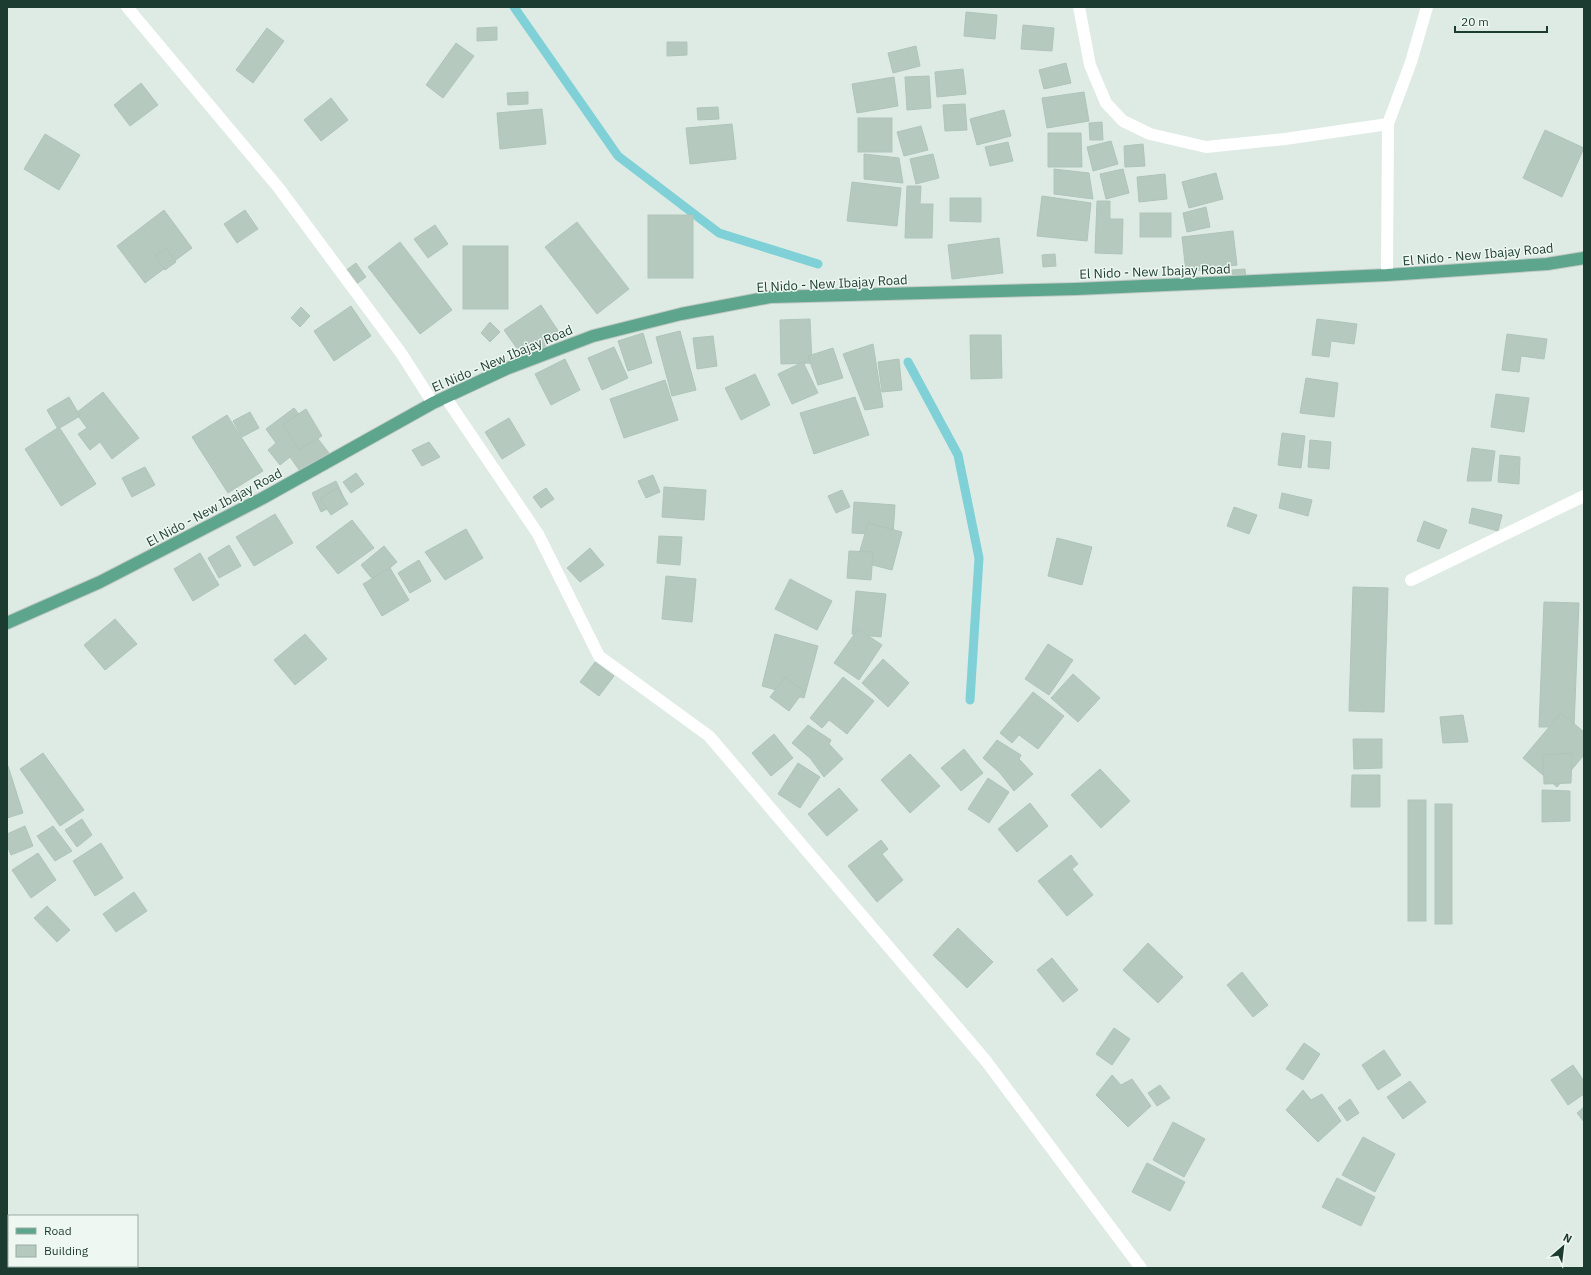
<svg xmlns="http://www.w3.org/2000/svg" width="1591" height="1275" font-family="'IBM Plex Sans',sans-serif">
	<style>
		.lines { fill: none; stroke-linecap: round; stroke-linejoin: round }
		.stream { stroke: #7fd1d7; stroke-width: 9 }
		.building { fill: #b6c9bf; stroke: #afc5ba }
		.major-casing { stroke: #c0c8c5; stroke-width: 14 }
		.minor { stroke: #fff; stroke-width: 12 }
		.major { stroke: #5da58c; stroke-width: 12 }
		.labels { text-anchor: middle; stroke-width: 3; stroke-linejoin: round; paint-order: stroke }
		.street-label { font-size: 13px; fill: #1d3c31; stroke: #eef7f2 }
	</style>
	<rect width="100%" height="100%" fill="#ddebe4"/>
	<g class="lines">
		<g class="stream">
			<polyline points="514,7 618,156 719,233 818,264"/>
			<polyline points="908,362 958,455 979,558 970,700"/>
		</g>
	</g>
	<g class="building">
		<polygon points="966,12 997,15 995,39 964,36"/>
		<polygon points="1023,25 1054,28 1052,51 1021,49"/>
		<polygon points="497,27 497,40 477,41 477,28"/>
		<polygon points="267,28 284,41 253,83 236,70"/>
		<polygon points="667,42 687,42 687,55 667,56"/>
		<polygon points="456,43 474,56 443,98 426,85"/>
		<polygon points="916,46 920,66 893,73 888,53"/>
		<polygon points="1066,63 1071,83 1044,89 1039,70"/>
		<polygon points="963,69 966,94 937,97 935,72"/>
		<polygon points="929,76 931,108 907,110 905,77"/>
		<polygon points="894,77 898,106 857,113 852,84"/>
		<polygon points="141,83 158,105 130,126 114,105"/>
		<polygon points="528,92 528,104 508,105 507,93"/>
		<polygon points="1084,92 1089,121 1047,128 1042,98"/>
		<polygon points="331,98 348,120 321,141 304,120"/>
		<polygon points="965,104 967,130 945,131 943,105"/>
		<polygon points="718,107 719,119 698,120 697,108"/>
		<polygon points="542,109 546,144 500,149 497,113"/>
		<polygon points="1004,110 1011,136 977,145 970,119"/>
		<rect x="858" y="118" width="34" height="34"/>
		<polygon points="1102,122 1103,140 1090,140 1089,123"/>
		<polygon points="732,124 736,159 690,164 686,128"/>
		<polygon points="921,126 928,150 904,156 897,132"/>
		<polygon points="1545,130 1584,148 1562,197 1523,178"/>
		<polygon points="1048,133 1081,133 1082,167 1048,167"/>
		<polygon points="45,134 80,155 59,190 24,169"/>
		<polygon points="1111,141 1118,164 1093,171 1087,147"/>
		<polygon points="1008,142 1013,161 990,166 985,147"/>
		<polygon points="1143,144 1145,166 1125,167 1124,146"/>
		<polygon points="864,154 899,158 903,183 864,179"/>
		<polygon points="933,154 939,178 916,184 910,159"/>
		<polygon points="1054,169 1089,173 1093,199 1054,194"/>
		<polygon points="1123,169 1129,193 1106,199 1100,174"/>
		<polygon points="1216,173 1223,199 1189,208 1182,182"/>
		<polygon points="1165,174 1167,199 1139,202 1137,177"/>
		<polygon points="852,182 901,188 897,226 847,221"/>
		<polygon points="907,186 921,186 920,204 933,204 932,238 905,238"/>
		<polygon points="1042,196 1091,203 1087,241 1037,236"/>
		<polygon points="950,198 981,198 981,222 950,221"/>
		<polygon points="1097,201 1110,201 1110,219 1123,219 1122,254 1095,253"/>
		<polygon points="1206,207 1210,227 1187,232 1183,213"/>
		<polygon points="164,210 192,248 145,283 117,246"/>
		<polygon points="245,210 258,229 237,243 224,224"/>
		<rect x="1140" y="213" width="31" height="24"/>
		<rect x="648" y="215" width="45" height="63"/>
		<polygon points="577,222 629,289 597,314 545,247"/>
		<polygon points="435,225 448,244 428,258 414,239"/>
		<polygon points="1233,231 1237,265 1186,272 1182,237"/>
		<polygon points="999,238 1003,273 952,279 948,245"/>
		<polygon points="400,242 452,310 420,334 368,267"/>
		<rect x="463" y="246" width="45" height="63"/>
		<polygon points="166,248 176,262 165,270 155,256"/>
		<polygon points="1055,254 1056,266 1043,267 1042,255"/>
		<polygon points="356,263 366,277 355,285 345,271"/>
		<polygon points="1245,269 1246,281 1233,282 1232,270"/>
		<polygon points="541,305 561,335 525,360 504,330"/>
		<polygon points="351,306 371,336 334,361 314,331"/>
		<polygon points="301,307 310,316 300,327 291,318"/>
		<polygon points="810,319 812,363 781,364 780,320"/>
		<polygon points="1317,319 1357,324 1354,344 1331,341 1329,357 1312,355"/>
		<polygon points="490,322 500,332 490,342 481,333"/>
		<polygon points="680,331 696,390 672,396 656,337"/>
		<polygon points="643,333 652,363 628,371 618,341"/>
		<polygon points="1507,334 1547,339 1544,359 1521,356 1519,372 1502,370"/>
		<polygon points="970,335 1001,335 1002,378 971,379"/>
		<polygon points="713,336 717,366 697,369 693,338"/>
		<polygon points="873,344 883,407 865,410 843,354"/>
		<polygon points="614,347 628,378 602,390 588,358"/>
		<polygon points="833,348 843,378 818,385 808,356"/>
		<polygon points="565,359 580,390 551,405 535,374"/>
		<polygon points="899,359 902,390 882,392 878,362"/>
		<polygon points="803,362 818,393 792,404 778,374"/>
		<polygon points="755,374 770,405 741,420 725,388"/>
		<polygon points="1306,378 1338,383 1334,417 1300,413"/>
		<polygon points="665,380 678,420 624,438 610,399"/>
		<polygon points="103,392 139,438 112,459 100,442 90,450 78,434 87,428 76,413"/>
		<polygon points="1496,394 1529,398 1524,432 1491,427"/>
		<polygon points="69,397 80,416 58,429 47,410"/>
		<polygon points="855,397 869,435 814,454 800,413"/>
		<polygon points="294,408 329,453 302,474 290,457 280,465 268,450 276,443 266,429"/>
		<polygon points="306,409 322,436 299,450 283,424"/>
		<polygon points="250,412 259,428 242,437 233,421"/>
		<polygon points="227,415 263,471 228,493 192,437"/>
		<polygon points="509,418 525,445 502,459 485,432"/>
		<polygon points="59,427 96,484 61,506 25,449"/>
		<polygon points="1282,433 1305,436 1301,468 1278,465"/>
		<polygon points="1310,440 1331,442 1329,469 1308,467"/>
		<polygon points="429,442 440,457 422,466 412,450"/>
		<polygon points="1472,448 1495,451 1491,481 1467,481"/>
		<polygon points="1500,455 1520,457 1519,484 1498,482"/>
		<polygon points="145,467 155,485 132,497 122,478"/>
		<polygon points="356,473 364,484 351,493 343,482"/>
		<polygon points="653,475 660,492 646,498 638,481"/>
		<polygon points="336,481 345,500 321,512 312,493"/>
		<polygon points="664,487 706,490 704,520 662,517"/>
		<polygon points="337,488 348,504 331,515 320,499"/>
		<polygon points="546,488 554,499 541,508 533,497"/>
		<polygon points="842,490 850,507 836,513 828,496"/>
		<polygon points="1282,493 1312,500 1308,516 1279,508"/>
		<polygon points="854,502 895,505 893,535 852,533"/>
		<polygon points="1234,507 1257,515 1249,534 1227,526"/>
		<polygon points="1472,508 1502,515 1498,531 1469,523"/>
		<polygon points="275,514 293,543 254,566 236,537"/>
		<polygon points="352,520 374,548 338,574 316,547"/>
		<polygon points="1424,521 1447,530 1439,549 1417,541"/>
		<polygon points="868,523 902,532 892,570 857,561"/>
		<polygon points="466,529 483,558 445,580 425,552"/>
		<polygon points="659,536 682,537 680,565 657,563"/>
		<polygon points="1057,538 1092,547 1082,585 1048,576"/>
		<polygon points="229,545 241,566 219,578 208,558"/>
		<polygon points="384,546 397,562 374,581 361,565"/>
		<polygon points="590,548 604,565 580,582 567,568"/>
		<polygon points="849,551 873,552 871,580 847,578"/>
		<polygon points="200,553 219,585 193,601 174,569"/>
		<polygon points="419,560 431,581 410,593 398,573"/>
		<polygon points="390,568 409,600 382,616 363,584"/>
		<polygon points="666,576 696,579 692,622 662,619"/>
		<polygon points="790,579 832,601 817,630 775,609"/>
		<polygon points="1353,587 1388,588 1384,712 1349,711"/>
		<polygon points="856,591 886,594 881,637 852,634"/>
		<polygon points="1544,602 1579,603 1574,727 1539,727"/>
		<polygon points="115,619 137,644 105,670 84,645"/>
		<polygon points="858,629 882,645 859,680 834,663"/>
		<polygon points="305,634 327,659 295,685 274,660"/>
		<polygon points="775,634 818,646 804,698 762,686"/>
		<polygon points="1048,644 1073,660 1049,695 1025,679"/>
		<polygon points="883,659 909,683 888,707 862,683"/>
		<polygon points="595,662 614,676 599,696 580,682"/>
		<polygon points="1073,674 1100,698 1078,722 1051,698"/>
		<polygon points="785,677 804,691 789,711 770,697"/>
		<polygon points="843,677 874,701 847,734 829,720 822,728 810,718"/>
		<polygon points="1033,692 1064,716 1038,749 1019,735 1012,743 1000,733"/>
		<polygon points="1561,713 1584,732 1584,755 1557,787 1523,758"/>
		<polygon points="1463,715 1468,742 1443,743 1440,717"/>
		<polygon points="808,725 831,740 829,744 843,759 824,777 810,758 792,743"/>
		<polygon points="774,734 793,758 771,776 752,753"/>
		<polygon points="1353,739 1382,739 1382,768 1354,769"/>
		<polygon points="997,740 1021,755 1019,759 1033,774 1014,791 1000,773 983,758"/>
		<polygon points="964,749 983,773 961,791 941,768"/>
		<polygon points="43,753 84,810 60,826 20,769"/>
		<polygon points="1572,753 1571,783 1544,784 1543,755"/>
		<polygon points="910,754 940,786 910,813 881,780"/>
		<polygon points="798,763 820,777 800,808 778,794"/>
		<polygon points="7,766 8,766 23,813 7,818"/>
		<polygon points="1100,769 1130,801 1101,828 1071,795"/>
		<polygon points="1352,775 1380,775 1380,807 1351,807"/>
		<polygon points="988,778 1009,792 989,823 968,809"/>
		<polygon points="839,788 858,810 827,836 808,814"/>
		<polygon points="1542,790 1570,791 1570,821 1542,822"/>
		<rect x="1408" y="800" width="18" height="121"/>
		<polygon points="1030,803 1048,826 1017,852 998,829"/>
		<rect x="1435" y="804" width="17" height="120"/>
		<polygon points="82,819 92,835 77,847 65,830"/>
		<polygon points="25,826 33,846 11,855 7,845 7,834"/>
		<polygon points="53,826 72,851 55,861 37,836"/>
		<polygon points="881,840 888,849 882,854 903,880 877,902 848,866"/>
		<polygon points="101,843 123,878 95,896 73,861"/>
		<polygon points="38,853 56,880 31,898 12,870"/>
		<polygon points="1071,855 1078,864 1072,869 1093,895 1067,916 1038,881"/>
		<polygon points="134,892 147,911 116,932 103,914"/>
		<polygon points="47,906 70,930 57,942 34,918"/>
		<polygon points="958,928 993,962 967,988 933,955"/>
		<polygon points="1148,943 1183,977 1158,1003 1123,970"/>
		<polygon points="1052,958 1078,990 1063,1002 1037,970"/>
		<polygon points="1242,972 1268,1005 1253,1017 1227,985"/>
		<polygon points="1114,1028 1130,1039 1112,1065 1096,1054"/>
		<polygon points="1304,1043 1320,1054 1303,1080 1286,1069"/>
		<polygon points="1384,1050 1401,1075 1378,1090 1362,1065"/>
		<polygon points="1573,1065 1584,1081 1584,1094 1568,1105 1551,1080"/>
		<polygon points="1112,1075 1121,1085 1132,1079 1151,1106 1128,1127 1096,1095"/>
		<polygon points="1410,1081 1426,1102 1403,1119 1387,1097"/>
		<polygon points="1160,1085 1170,1098 1157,1106 1148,1093"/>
		<polygon points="1303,1090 1311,1100 1322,1094 1341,1121 1318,1142 1286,1110"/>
		<polygon points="1350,1099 1359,1113 1347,1121 1338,1108"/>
		<polygon points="1584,1107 1584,1122 1577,1113"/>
		<polygon points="1173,1122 1205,1139 1184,1177 1153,1160"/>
		<polygon points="1363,1137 1395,1154 1375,1192 1342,1175"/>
		<polygon points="1147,1163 1185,1182 1170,1211 1132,1192"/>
		<polygon points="1337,1178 1375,1197 1361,1226 1322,1207"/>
	</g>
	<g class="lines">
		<defs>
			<polyline id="major" points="7,623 100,582 263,498 433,403 506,369 593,336 681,314 770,297 1076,289 1387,275 1547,264 1584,258"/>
		</defs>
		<use href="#major" class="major-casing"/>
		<g class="minor">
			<polyline points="127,7 278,187 401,353 433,403"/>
			<polyline points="1079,7 1090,65 1106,103 1123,121 1150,134 1206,147 1285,139 1388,124 1387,275"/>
			<polyline points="1388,124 1411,62 1427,7"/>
			<polyline points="446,398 538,534 599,656 709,736 986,1061 1141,1268"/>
			<polyline points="1411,580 1584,496"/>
		</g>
		<use href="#major" class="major"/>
	</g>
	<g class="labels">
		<g class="street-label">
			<text transform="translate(1478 254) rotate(-5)" y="5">El Nido - New Ibajay Road</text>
			<text transform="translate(1155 271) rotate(-2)" y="5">El Nido - New Ibajay Road</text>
			<text transform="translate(832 283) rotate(-3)" y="5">El Nido - New Ibajay Road</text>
			<text transform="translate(502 358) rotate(-23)" y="5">El Nido - New Ibajay Road</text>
			<text transform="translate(214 507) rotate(-28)" y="5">El Nido - New Ibajay Road</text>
		</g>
	</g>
	<rect width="1591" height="1275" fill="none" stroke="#1d3c31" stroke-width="16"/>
	<rect x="8" y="1215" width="130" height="52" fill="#eef7f2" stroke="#9aaca5"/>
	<rect x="16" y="1228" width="20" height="6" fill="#5da58c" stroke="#9aaca5"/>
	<text x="44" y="1235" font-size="12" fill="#1d3c31">Road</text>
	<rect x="16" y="1245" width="20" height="12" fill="#b6c9bf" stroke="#9aaca5"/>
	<text x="44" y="1255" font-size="12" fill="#1d3c31">Building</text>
	<g transform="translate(1563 1247) rotate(28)" stroke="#eef7f2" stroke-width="3" paint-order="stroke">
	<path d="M0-3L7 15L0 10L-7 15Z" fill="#1d3c31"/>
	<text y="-6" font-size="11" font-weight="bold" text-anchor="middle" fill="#1d3c31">N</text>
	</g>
	<path d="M1455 26v6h92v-6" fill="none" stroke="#1d3c31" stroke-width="2"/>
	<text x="1461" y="26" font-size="12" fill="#1d3c31" stroke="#eef7f2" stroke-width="3" paint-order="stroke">20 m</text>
</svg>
